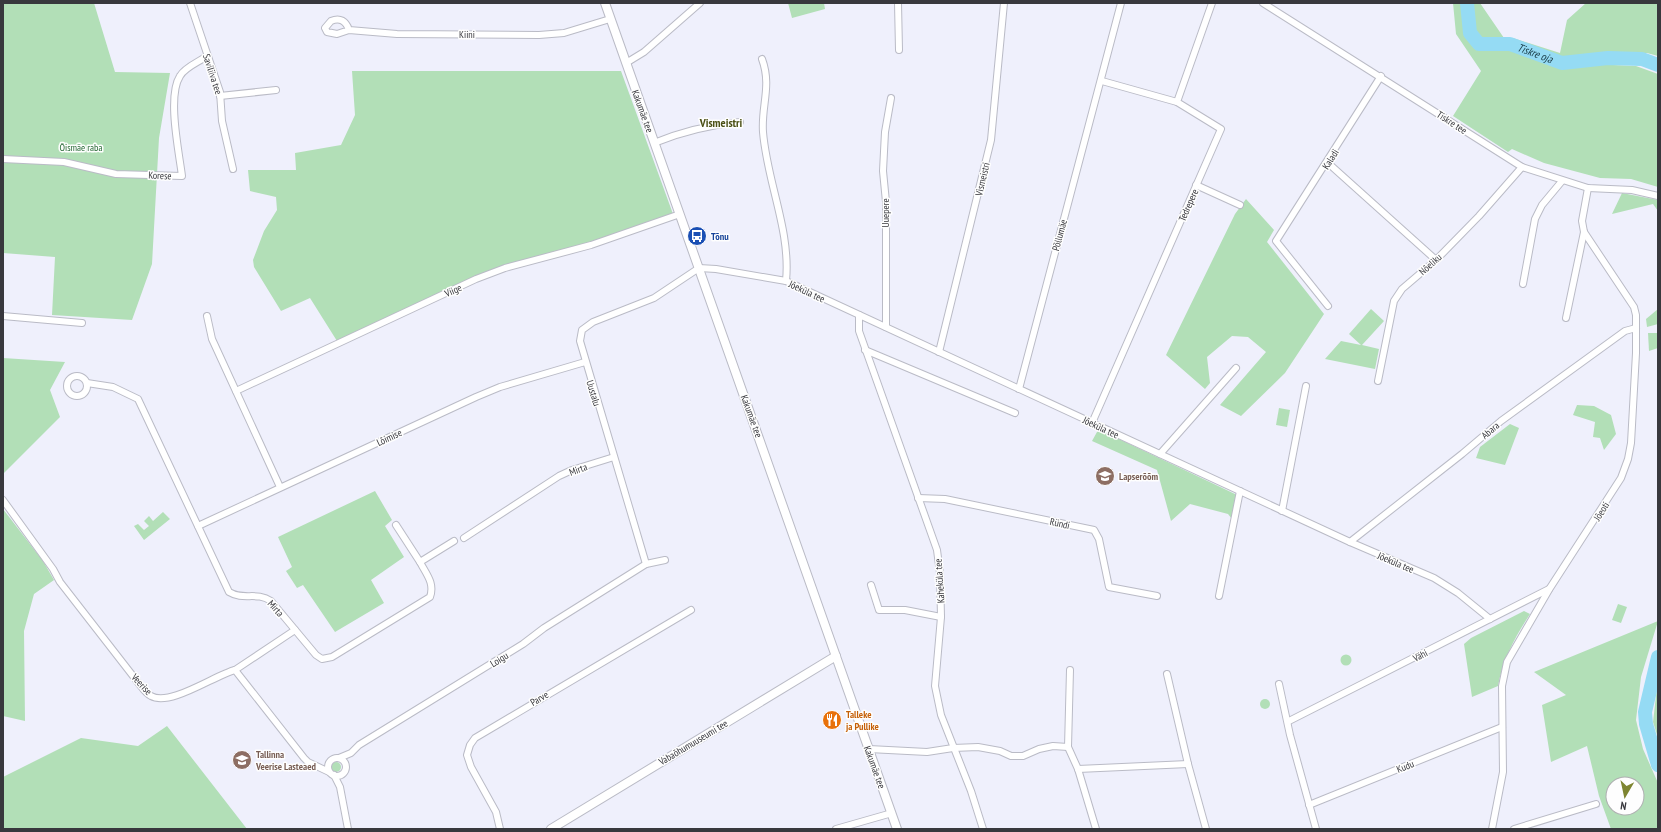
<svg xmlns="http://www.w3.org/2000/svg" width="1661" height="832" font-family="'PT Sans Narrow',sans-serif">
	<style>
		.green { fill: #b2dfb7; fill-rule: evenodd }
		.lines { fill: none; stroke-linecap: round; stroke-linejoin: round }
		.river { stroke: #95dbf4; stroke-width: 14 }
		.street-casing { stroke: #babbc6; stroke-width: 8 }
		.secondary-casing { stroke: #babbc6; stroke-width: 10 }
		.street { stroke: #fff; stroke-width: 6 }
		.secondary { stroke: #fff; stroke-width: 8 }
		.labels { text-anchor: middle; stroke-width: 3; stroke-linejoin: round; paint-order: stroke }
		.street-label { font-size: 10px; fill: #38383d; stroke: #fefefe }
		.park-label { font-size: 10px; fill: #246732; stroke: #fefefe }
		.transit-label { font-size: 10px; font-weight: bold; fill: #164399; stroke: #fefefe; text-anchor: start }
		.education-label { font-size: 10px; font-weight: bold; fill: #785e54; stroke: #fefefe; text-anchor: start }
		.food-label { font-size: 10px; font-weight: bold; fill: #c56008; stroke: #fefefe; text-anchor: start }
		.water-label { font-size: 11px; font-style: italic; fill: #173843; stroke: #fefefe }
		.quarter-label { font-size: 12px; font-weight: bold; fill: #4b5015; stroke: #fefefe }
	</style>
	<rect width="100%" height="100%" fill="#eff0fc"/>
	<g class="green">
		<polygon points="3,3 94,3 115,72 170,73 159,138 152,264 132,320 52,315 55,257 3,253"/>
		<polygon points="788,3 824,3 825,9 792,18"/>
		<polygon points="1453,3 1480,3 1504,38 1513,38 1560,53 1567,20 1586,3 1658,3 1658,56 1647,53 1623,54 1613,65 1636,66 1658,74 1658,187 1631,179 1600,178 1544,163 1512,149 1508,152 1453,116 1481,71 1456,34"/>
		<polygon points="352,71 621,71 673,214 603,239 502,266 337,341 310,298 281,311 254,267 253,260 264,231 277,210 276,197 250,191 248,170 296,170 295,153 341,145 355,115"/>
		<polygon points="1622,193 1658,200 1658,211 1653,204 1612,214"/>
		<polygon points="1246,199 1274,230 1267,242 1324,314 1285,373 1241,416 1220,405 1266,352 1248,337 1232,336 1207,357 1210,383 1205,389 1166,355 1235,214"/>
		<polygon points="1371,309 1384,321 1362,345 1379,349 1375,369 1325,359 1341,341 1361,345 1349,334"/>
		<polygon points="1658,309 1658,324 1647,327 1646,319"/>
		<polygon points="1648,333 1658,333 1658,348 1649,351"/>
		<polygon points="3,358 65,362 50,390 60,417 3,474"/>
		<polygon points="1577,405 1594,406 1611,415 1616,434 1604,450 1600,438 1593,437 1595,422 1573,415"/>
		<polygon points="1279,408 1290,410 1287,427 1276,425"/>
		<polygon points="1510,424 1519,428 1505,465 1476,458 1480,447"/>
		<polygon points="1100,430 1235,494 1237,495 1232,519 1228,514 1190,504 1171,521 1157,470 1092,441 1097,432"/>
		<polygon points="375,491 392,520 385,526 404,557 371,580 384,603 335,632 303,585 297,588 286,571 292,567 278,537"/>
		<polygon points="3,509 43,561 54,580 34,594 24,631 25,721 3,716"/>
		<polygon points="163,512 170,519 144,540 134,526 138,524 144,530 149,526 144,521 149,516 153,521"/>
		<polygon points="1618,604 1627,607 1621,623 1612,620"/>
		<path d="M1524 611 1530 614C1515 637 1503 659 1498 686L1472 697 1464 644 1471 638Z"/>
		<path d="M1658 621 1641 677 1636 720 1643 749 1658 783V829H1611L1599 796 1587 746 1551 762 1542 705 1566 695 1534 672ZM1613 784H1637V808H1613Z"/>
		<circle cx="1346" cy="660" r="5.5"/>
		<polygon points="1658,679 1658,738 1653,722"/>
		<circle cx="1265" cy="704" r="5"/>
		<polygon points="167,726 247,829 3,829 3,777 81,738 138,746"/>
		<circle cx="336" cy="767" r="5"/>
	</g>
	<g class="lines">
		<g class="river">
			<path id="s1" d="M1467 3 1470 33 1479 44H1510L1562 63 1608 58 1642 59 1658 65"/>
			<polyline points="1658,657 1645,712 1646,724 1658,765"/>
		</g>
		<defs>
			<g id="street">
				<polyline points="190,3 220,92 222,121 233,169"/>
				<polyline points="898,3 899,50"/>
				<polyline points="1263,3 1522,167 1588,188 1632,190 1658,196"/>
				<path d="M349 30C346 21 340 17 331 21L325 28 327 32 337 34 349 30 397 34 539 35 564 33 610 19"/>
				<path d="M762 59C772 86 761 106 763 132 767 182 791 231 786 281"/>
				<polyline points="626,63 644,52 700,3"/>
				<polyline points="1102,81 1177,102"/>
				<polyline points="220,96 276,90"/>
				<path d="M654 143C683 131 709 125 740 122"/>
				<path d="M3 159 64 162 116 174 182 176C179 152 167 96 180 76 185 67 199 62 207 56"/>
				<polyline points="1328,163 1436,260"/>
				<polyline points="1196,185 1240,205"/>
				<polyline points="1523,284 1535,219 1542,205 1562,181"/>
				<polyline points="1328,306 1276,241 1381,76"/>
				<polyline points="859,315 859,331 937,550 940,573 941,617 935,686 941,715 971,791 983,829"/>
				<polyline points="3,316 82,323"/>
				<polyline points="207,316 212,339 280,487"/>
				<polyline points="1566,318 1584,232"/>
				<polyline points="886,327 886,202 883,171 885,132 891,98"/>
				<polyline points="865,350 1015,413"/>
				<polyline points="939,352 991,140 1004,3"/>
				<circle cx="77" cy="386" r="10"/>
				<polyline points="1378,381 1394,301 1402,289 1436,260 1479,216 1522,167"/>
				<path d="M87 383 113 387 138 399 229 592C244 601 256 591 271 601L316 655 322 659 332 657 430 597C435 583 426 574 420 562L454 541"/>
				<polyline points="1019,389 1121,3"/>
				<polyline points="236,391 476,279 505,268 591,245 680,214"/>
				<polyline points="1092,423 1221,129 1177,102 1212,3"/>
				<polyline points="1160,454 1236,368"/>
				<polyline points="918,498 945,499 1094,530 1099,539 1109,587 1157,596"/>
				<path d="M3 500 53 569 60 582 140 685C143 689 147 694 151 696 170 707 215 675 235 670L304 758 308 762 329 772"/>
				<polyline points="1282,511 1306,386"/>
				<polyline points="396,525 420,562"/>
				<polyline points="198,526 476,397 500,387 585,362"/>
				<polyline points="464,538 559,476 572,470 614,457"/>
				<polyline points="1350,542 1462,454 1501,421 1625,331 1636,328"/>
				<polyline points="646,564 580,341 582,330 593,322 654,298 699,268 716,269 786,281 1350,542 1434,578 1458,593 1490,619"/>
				<polyline points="871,585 879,610 905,610 941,617"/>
				<polyline points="1219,596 1240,491"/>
				<polyline points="235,670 295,630"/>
				<polyline points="1070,670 1068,747 1078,769 1096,829"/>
				<polyline points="1167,674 1188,764 1206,829"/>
				<polyline points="1279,684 1290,735 1316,829"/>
				<polyline points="1289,721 1549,589"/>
				<polyline points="869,749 927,752 953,748 978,747 1000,751 1011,756 1023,756 1039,749 1053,746 1068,747"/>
				<circle cx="337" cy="767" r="9"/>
				<polyline points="339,758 351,753 359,745 523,644 544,628 646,564 665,560"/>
				<polyline points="1078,769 1188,764"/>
				<polyline points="334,775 340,787 348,829"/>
				<polyline points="1309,805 1502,727"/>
				<polyline points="500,829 496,812 471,767 467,755 470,745 475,738 691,610"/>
				<polyline points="836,829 892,813"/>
				<polyline points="1492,829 1503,772 1502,686 1507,662 1550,588 1621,478 1628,459 1631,443 1636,353 1636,315 1634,307 1584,232 1582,221 1588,188"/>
				<polyline points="1514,829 1596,804"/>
			</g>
			<g id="secondary">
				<polyline points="605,3 897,829"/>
				<polyline points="551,829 836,656"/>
			</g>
		</defs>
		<use href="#street" class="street-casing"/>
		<use href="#secondary" class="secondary-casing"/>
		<use href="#street" class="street"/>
		<use href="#secondary" class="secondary"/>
	</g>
	<defs>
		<symbol id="bus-disc" viewBox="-11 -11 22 22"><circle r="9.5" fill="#1a4fb4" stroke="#fefefe"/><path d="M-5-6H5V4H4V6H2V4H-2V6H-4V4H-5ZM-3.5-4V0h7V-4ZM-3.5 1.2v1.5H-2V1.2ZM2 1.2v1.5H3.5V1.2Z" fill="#fff"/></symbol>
		<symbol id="school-disc" viewBox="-11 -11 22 22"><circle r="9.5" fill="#8d6e63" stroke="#fefefe"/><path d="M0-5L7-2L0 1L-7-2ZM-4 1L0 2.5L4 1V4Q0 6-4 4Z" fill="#fff"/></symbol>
		<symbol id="restaurant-disc" viewBox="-11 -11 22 22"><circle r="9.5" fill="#e8710a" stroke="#fefefe"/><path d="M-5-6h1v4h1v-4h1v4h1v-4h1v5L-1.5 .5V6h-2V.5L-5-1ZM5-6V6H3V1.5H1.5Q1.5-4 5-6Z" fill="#fff"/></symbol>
	</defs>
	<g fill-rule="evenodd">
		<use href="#bus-disc" x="686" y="225" width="22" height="22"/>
		<use href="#school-disc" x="1094" y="465" width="22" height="22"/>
		<use href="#restaurant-disc" x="821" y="709" width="22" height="22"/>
		<use href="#school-disc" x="231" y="749" width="22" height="22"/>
	</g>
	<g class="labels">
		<g class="street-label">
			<text x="467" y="38">Kiini</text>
			<text transform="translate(213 74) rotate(72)" y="4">Saviliiva tee</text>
			<text transform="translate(643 111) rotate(70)" y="4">Kakumäe tee</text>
			<text transform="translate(1452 122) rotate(33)" y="4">Tiskre tee</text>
			<text transform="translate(1330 159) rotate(-58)" y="4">Kaladi</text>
			<text transform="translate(160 175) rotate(2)" y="4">Korese</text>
			<text transform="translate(982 179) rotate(-77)" y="4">Vismeistri</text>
			<text transform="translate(1188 205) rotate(-66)" y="4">Tedrepere</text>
			<text transform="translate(885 213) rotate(-90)" y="4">Uuepere</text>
			<text transform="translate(1059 235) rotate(-75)" y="4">Põllumäe</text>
			<text transform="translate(1430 264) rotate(-42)" y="4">Nõeliku</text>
			<text transform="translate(453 290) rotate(-25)" y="4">Viige</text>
			<text transform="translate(807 291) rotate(25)" y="4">Jõeküla tee</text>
			<text transform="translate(594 393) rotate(73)" y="4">Uustalu</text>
			<text transform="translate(752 416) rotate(70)" y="4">Kakumäe tee</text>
			<text transform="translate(1101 427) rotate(25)" y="4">Jõeküla tee</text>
			<text transform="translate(1490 430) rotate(-40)" y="4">Abara</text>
			<text transform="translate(389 437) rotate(-25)" y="4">Lõimise</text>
			<text transform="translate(578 469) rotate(-20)" y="4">Mirta</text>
			<text transform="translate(1601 511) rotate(-58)" y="4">Jõeoti</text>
			<text transform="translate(1060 523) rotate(12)" y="4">Ründi</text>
			<text transform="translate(1396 562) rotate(23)" y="4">Jõeküla tee</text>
			<text transform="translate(939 581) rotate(-94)" y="4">Kaheküla tee</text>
			<text transform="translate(276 608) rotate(48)" y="4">Mirta</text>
			<text transform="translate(1420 655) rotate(-27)" y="4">Vähi</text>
			<text transform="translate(499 659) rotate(-32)" y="4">Loigu</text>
			<text transform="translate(142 684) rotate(47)" y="4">Veerise</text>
			<text transform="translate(539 698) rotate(-31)" y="4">Parve</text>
			<text transform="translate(693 742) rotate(-31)" y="4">Vabaõhumuuseumi tee</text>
			<text transform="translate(1405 766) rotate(-22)" y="4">Kudu</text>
			<text transform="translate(875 767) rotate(70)" y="4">Kakumäe tee</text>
		</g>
		<g class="park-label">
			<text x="81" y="151">Õismäe raba</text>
		</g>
		<g class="transit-label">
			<text x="711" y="240">Tõnu</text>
		</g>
		<g class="education-label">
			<text x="1119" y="480">Lapserõõm</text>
			<text x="256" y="758">Tallinna<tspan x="256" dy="12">Veerise Lasteaed</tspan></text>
		</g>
		<g class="food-label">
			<text x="846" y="718">Talleke<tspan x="846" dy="12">ja Pullike</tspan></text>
		</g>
		<g class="water-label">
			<text dy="4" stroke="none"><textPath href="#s1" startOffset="102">Tiskre oja</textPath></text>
		</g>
		<g class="quarter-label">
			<text x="721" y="127">Vismeistri</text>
		</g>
	</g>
	<rect width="1661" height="832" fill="none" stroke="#38383d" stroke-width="8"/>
	<g transform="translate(1625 796) rotate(189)"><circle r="19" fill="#fefefe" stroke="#afafb1"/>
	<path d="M0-3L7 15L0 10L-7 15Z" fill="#7e8531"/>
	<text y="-6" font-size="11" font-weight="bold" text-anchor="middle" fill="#38383d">N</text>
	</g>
</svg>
